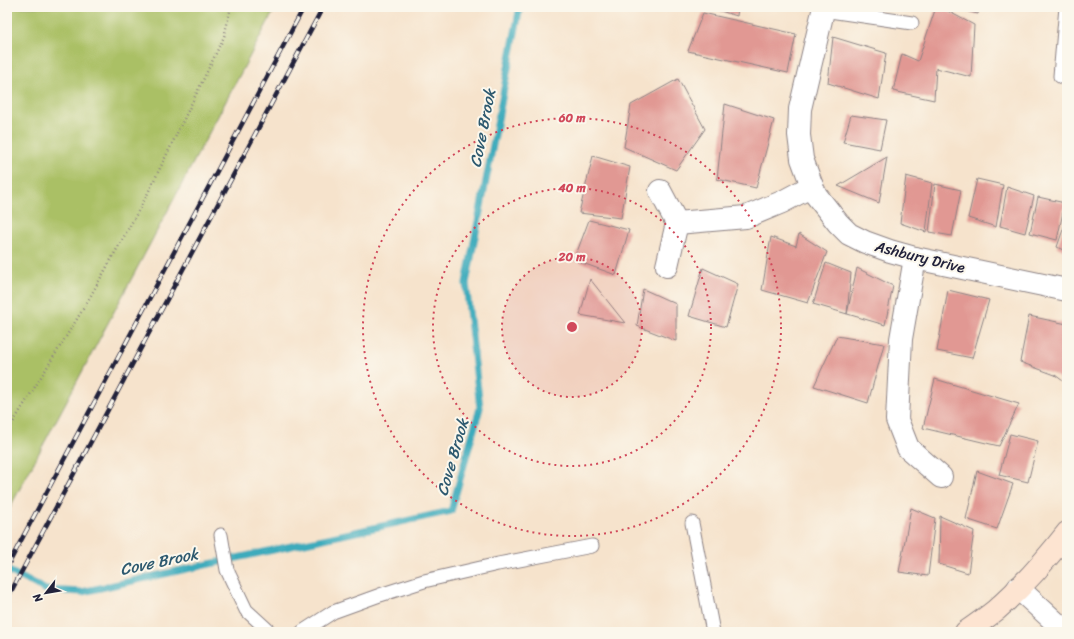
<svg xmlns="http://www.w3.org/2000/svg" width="1074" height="639" font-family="Sriracha,sans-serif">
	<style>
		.green { fill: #aac065; stroke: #667150 }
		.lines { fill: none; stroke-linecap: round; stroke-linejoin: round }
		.stream { stroke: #3eabbc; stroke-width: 7 }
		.building { fill: #e19893 }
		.lane-casing { stroke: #8c8284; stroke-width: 15 }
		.street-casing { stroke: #8c8284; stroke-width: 24 }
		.secondary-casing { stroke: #8c8284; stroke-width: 24 }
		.path { stroke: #8c8284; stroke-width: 2.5; stroke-dasharray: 1 3; stroke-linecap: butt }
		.lane { stroke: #fff; stroke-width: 13 }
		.street { stroke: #fff; stroke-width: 22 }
		.secondary { stroke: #fde4d1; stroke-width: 22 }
		.rail-casing { stroke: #22223b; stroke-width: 4.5 }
		.rail { stroke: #fbf7ec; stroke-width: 3; stroke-dasharray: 9; stroke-linecap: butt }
		.ring { fill: none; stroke: #d1495b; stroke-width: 2; stroke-dasharray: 2 4 }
		.labels { text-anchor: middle; stroke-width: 4; stroke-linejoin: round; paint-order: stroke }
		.street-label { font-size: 15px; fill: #22223b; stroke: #fbf7ec }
		.water-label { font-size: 16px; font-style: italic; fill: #2d596f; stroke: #fbf7ec }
		.centre { fill: #d1495b; stroke: #fbf7ec; stroke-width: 2 }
		.ring-label { font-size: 12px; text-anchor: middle; font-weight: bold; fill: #d1495b; stroke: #fbf7ec; stroke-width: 4; stroke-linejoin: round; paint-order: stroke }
	</style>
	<rect width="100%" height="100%" fill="#fbf7ec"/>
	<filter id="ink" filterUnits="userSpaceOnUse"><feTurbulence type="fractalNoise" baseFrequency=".025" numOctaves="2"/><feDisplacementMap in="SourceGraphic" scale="8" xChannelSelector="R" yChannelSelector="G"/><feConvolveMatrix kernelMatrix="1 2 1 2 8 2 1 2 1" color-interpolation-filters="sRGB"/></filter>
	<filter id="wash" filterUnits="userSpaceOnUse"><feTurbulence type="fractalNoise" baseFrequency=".012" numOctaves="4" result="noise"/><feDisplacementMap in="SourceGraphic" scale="16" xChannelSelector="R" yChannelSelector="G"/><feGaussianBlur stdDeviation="0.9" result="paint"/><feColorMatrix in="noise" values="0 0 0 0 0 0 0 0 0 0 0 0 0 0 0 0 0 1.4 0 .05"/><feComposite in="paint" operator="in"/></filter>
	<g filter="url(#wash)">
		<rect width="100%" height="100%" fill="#f6e3cc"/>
		<polygon class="green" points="7,7 276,7 7,513"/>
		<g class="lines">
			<polyline class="stream" points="7,570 46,590 82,592 451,511 480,408 466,283 520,7"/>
		</g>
		<g id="blocks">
			<g class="building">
				<polygon points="707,7 738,7 737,16"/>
				<polygon points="936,7 940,7 974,25 971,77 936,68 934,100 893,91 902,54 918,61"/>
				<polygon points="948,7 979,7 978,14"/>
				<polygon points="703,13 796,34 788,73 688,51"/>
				<polygon points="833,37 886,53 879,99 828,83"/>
				<polygon points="678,79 705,129 676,170 624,147 631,105"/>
				<polygon points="725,104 774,120 756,188 717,179"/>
				<polygon points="851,115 886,120 880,149 843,142"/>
				<polygon points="593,156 630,167 621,218 579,213"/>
				<polygon points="887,157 879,203 838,186"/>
				<polygon points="906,176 932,183 926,232 900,223"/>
				<polygon points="977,179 1003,185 996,227 968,218"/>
				<polygon points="935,184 961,190 952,236 929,232"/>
				<polygon points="1007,187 1034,196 1025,233 1000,226"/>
				<polygon points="1038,197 1065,203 1057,240 1030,233"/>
				<polygon points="1067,218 1067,252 1057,247"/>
				<polygon points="589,220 629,230 616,275 574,260"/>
				<polygon points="799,234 827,252 808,303 762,290 771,237 796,246"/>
				<polygon points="826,263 851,273 847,314 857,268 893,286 885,325 813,304"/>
				<polygon points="703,268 738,284 726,327 689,316"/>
				<polygon points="590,279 625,323 580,315"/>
				<polygon points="643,289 676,304 676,341 637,326"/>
				<polygon points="948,290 989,300 972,358 937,351"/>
				<polygon points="1029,316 1067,324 1067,384 1055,375 1020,362"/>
				<polygon points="837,336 884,344 868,403 814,386"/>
				<polygon points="935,379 1019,404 999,446 923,428"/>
				<polygon points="1010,434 1038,441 1028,482 999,475"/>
				<polygon points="977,471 1013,484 997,529 966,519"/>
				<polygon points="911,508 935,518 928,576 899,572"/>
				<polygon points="940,516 974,531 968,573 939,564"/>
			</g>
		</g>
	</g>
	<g filter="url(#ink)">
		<use href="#blocks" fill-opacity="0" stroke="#8c8284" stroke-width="1"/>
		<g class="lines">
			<defs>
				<g id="lane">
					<polyline points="1066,7 1060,76 1067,80"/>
					<polyline points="823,10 912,23"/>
					<polyline points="692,523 713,632"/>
					<polyline points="221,535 227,570 246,610 270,632"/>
					<polyline points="302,632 333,612 380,595 424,581 498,564 592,546"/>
				</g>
				<g id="street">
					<polyline points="824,7 800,109 799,135 802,159 812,186 816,195 838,223 849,234 865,242 890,251 915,258 1067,290"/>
					<polyline points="660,191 677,223 667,266"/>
					<polyline points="677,223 746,217 782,202 812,186"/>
					<polyline points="915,258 901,339 897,420 908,448 941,477"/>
					<polyline points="1018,588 1066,632"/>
				</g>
				<path id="secondary" d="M966 632C976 625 986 618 996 610 1021 588 1046 560 1067 533"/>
			</defs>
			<use href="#lane" class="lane-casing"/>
			<use href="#street" class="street-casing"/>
			<use href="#secondary" class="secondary-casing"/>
			<polyline class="path" points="7,432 85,306 145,199 224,37 231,7"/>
			<use href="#lane" class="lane"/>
			<use href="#street" class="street"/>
			<use href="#secondary" class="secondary"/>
			<defs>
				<g id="rail">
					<polyline points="7,567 304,7"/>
					<polyline points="7,599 323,7"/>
				</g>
			</defs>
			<use href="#rail" class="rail-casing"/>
			<use href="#rail" class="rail"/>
		</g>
	</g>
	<circle cx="572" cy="327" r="70" fill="#d1495b" fill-opacity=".12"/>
	<g class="ring">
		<circle cx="572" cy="327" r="70"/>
		<circle cx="572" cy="327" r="139"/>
		<circle cx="572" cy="327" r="209"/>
	</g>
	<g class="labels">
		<g class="street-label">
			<text transform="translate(920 257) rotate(14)" y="5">Ashbury Drive</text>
		</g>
		<g class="water-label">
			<text transform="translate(482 128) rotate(-79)" y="6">Cove Brook</text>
			<text transform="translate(452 457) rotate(-74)" y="6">Cove Brook</text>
			<text transform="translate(159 561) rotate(-12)" y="6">Cove Brook</text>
		</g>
	</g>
	<circle cx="572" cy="327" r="6" class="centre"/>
	<g class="ring-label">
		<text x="572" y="122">60 m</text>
		<text x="572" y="192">40 m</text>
		<text x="572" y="261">20 m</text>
	</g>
	<rect width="1074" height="639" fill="none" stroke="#fbf7ec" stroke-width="24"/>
	<g transform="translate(46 593) rotate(239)" stroke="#fbf7ec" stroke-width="3" paint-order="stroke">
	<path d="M0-3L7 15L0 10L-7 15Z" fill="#22223b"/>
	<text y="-6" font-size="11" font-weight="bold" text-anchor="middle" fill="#22223b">N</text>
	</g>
</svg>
